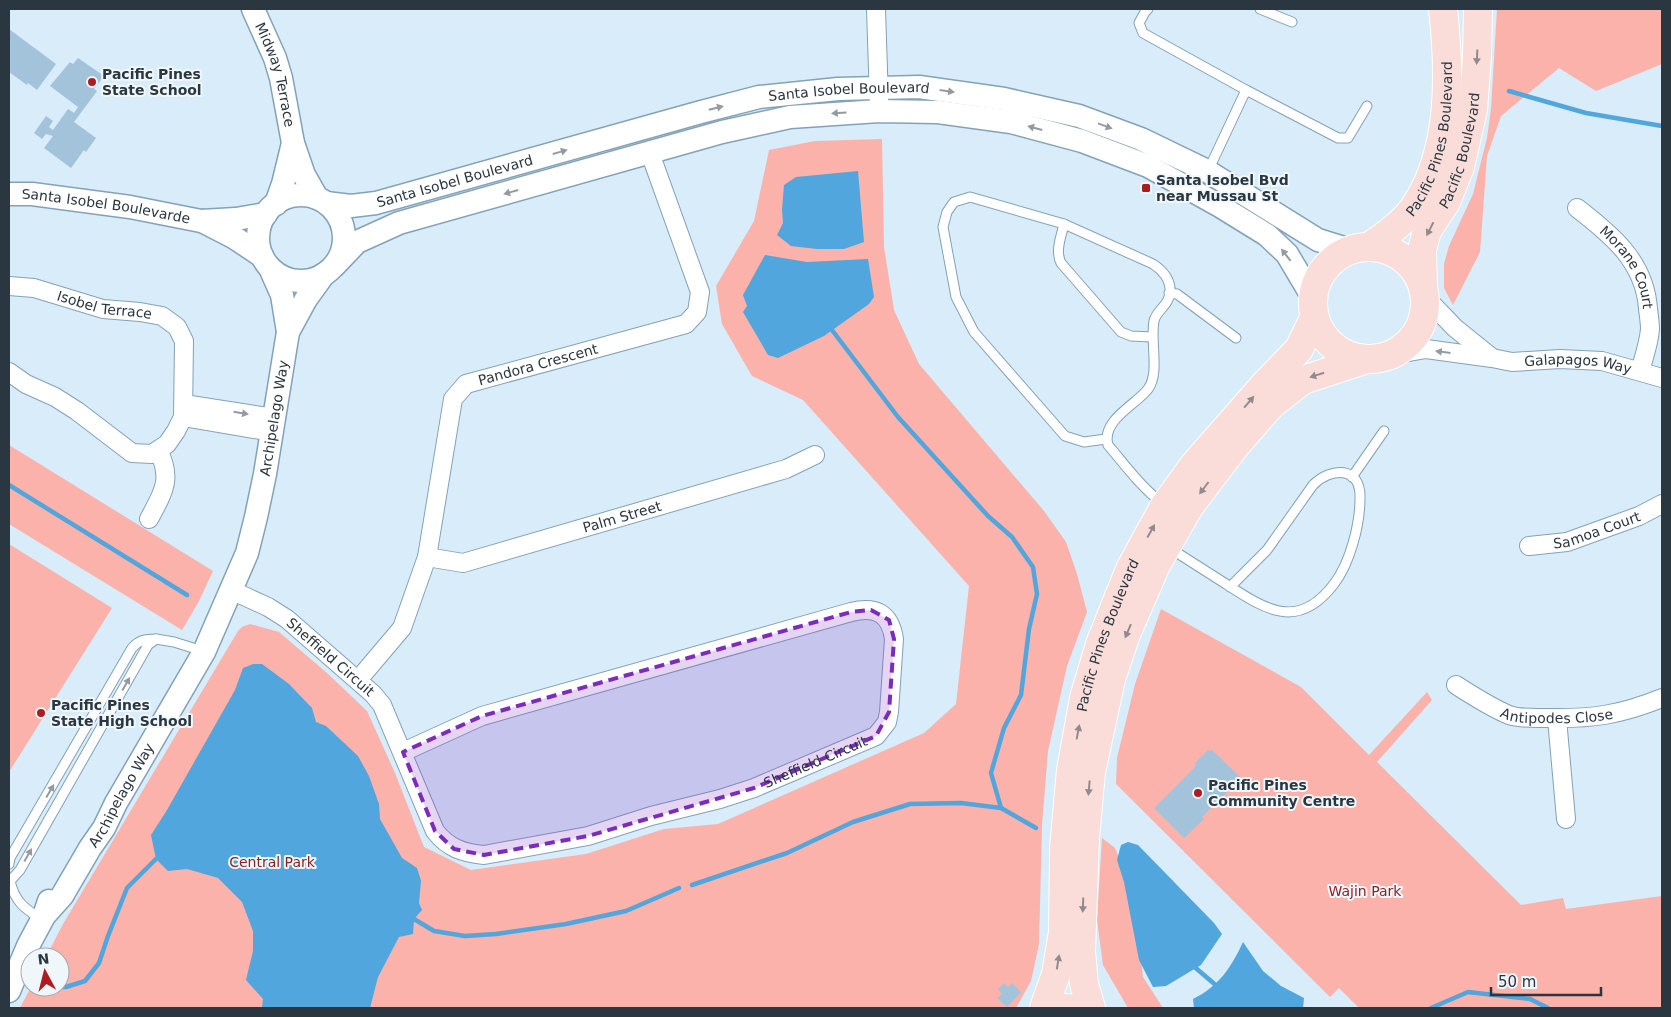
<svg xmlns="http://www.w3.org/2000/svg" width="1671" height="1017" font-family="'DejaVu Sans',sans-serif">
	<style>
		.green { fill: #fab2ab }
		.water { fill: #50a6dd }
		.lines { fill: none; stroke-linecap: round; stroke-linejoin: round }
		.stream { stroke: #50a6dd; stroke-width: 4.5 }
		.building { fill: #a3c3da }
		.service-casing { stroke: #83a2b8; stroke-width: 11 }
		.minor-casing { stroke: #83a2b8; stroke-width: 20 }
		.tertiary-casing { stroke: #83a2b8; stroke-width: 25 }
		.primary-casing { stroke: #fff; stroke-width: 30 }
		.service { stroke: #fff; stroke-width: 9 }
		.minor { stroke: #fff; stroke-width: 18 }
		.tertiary { stroke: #fff; stroke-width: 22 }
		.primary { stroke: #faddd9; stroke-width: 28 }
		.oneway { fill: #928a8c }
		.oneway2 { fill: #949ba0 }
		.marked { fill: #7b2cbf; fill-opacity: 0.2; stroke: #7b2cbf; stroke-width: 4; stroke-dasharray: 10 6; stroke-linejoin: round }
		.poi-dot { fill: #ae1c22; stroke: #f0f7fb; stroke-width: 2 }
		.labels { text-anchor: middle; stroke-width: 4; stroke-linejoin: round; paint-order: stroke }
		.poi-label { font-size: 14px; font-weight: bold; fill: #2a3740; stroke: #f0f7fb; text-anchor: start }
		.street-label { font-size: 14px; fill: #2a3740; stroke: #f0f7fb }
		.park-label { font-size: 14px; fill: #8e2021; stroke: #f0f7fb }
	</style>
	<rect width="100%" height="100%" fill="#d8ecfa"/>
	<g class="green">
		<polygon points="1497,9 1662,9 1662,64 1596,91 1559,68 1501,116 1487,156 1480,252 1453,305 1444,288 1444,264 1449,246 1473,194 1487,138 1491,109"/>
		<polygon points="882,139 884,247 894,310 919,364 1044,511 1066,542 1077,574 1087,612 1067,666 1048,751 1042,825 1039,944 1031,981 1016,1008 20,1008 31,987 60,987 60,957 46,957 63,924 238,631 242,627 250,624 279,632 327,673 367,711 395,773 424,847 471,870 586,854 664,829 718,824 924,733 956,704 969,586 803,400 752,376 722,324 716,286 754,221 769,150 815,141"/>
		<polygon points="9,445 213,571 199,601 182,630 9,524"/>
		<polygon points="9,544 112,608 9,772"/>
		<polygon points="1161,609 1301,687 1369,755 1427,692 1432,700 1377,762 1521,905 1563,898 1566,909 1662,896 1662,1008 1359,1008 1339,988 1330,997 1116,784 1117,758 1135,684"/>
		<polygon points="1102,838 1115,848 1133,891 1143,977 1163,1008 1128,1008 1103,965 1097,920"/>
	</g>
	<g class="water">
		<polygon points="858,171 864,242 844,249 817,249 791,246 777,235 783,223 782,210 784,185 796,177"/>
		<polygon points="765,255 807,262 868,259 874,297 869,304 824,336 778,358 768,355 743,312 747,306 743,295"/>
		<polygon points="253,664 262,664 289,684 312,708 316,722 326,726 358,756 369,776 379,804 380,819 402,858 417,868 421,881 419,903 422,910 414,919 413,934 399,937 378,977 370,1008 262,1008 263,999 246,980 253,951 253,931 242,902 218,878 187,869 168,871 156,859 151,835 167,810 235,690 243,668"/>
		<polygon points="1128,842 1138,845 1214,923 1222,934 1201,965 1166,986 1153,987 1139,960 1124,882 1117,860 1121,845"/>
		<path d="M1243 942 1263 971 1281 986 1304 998 1303 1008H1194L1193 999C1219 986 1231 968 1243 942Z"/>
	</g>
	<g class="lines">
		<g class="stream">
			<polyline points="1509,91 1586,113 1662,126"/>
			<polyline points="832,330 898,417 988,516 1012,537 1033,567 1037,594 1029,629 1021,695 1004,728 991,773 1001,808"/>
			<polyline points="9,485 187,595"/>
			<polyline points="692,885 787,853 853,822 910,804 961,803 1001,808 1036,828"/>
			<polyline points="414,919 434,931 465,936 496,934 566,924 626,911 679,888"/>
			<polyline points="1191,964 1218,987"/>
			<polyline points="52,987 56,987"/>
			<polyline points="60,987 66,987 85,981 99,963 108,936 127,888 156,859"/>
			<polyline points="1431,1008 1468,992 1530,999 1548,1008"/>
		</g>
	</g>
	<g class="building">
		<polygon points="9,29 56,64 37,90 28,83 27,85 9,72"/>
		<polygon points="78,58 104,76 94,89 97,91 74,122 96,138 86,152 84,150 71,168 44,148 53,136 46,134 42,139 34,133 46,116 53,121 49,127 53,130 68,109 74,113 78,107 50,86 70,62 73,64"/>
		<polygon points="1208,750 1210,751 1212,750 1213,751 1241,778 1202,817 1204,819 1184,838 1154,808 1196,766 1194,764"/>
		<polygon points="1004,983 1008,987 1012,983 1021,992 1007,1007 997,998 1002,994 998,989"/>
	</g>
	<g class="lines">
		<defs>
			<g id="service">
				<polyline points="1148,9 1145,12 1139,23 1143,33 1246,90 1338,138 1348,138 1367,106"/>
				<polyline points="1260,9 1292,22"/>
				<polyline points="1208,171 1246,90"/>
				<path d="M1064 224C1061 237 1055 251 1061 263L1121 332 1131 336 1152 337"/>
				<polyline points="1169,293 1177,294 1236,338"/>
				<path d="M1106 439 1084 442 1065 436 974 332 956 297 943 227 947 212 954 202 970 197 1064 224 1153 264C1162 270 1169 277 1170 288 1172 304 1156 310 1154 321 1150 342 1160 373 1148 389 1136 405 1101 420 1108 445 1125 465 1141 487 1162 503"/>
				<polyline points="1352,477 1384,431"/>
				<path d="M1168 547C1187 559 1207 572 1226 584 1266 610 1298 631 1334 584 1350 563 1360 525 1360 498 1361 466 1331 467 1313 485L1267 550 1230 587"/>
				<path d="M9 864 10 858 132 648C139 640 145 639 156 639"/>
				<path d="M42 920C24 908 15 902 10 881L20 870 148 645 156 639 174 642 193 648"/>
			</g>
			<g id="minor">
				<polyline points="876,9 879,101"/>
				<path id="s1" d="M1577 208C1612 235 1645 262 1648 309 1649 316 1650 323 1650 329 1649 343 1644 357 1640 371"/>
				<path id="s2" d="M9 286 34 288 103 309 140 312 162 316 177 327 184 341 183 417 176 431 167 444 152 454 132 453 77 411 55 397 26 384 9 372"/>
				<polyline points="1425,297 1455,328 1491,357"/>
				<path id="s3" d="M1392 355 1426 349 1492 358 1512 362 1560 359 1602 361 1662 378"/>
				<polyline points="184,404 274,418"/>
				<polyline points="183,417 272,432"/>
				<path d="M149 519C163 493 173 479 158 450"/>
				<path id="s4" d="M1529 546 1567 542 1639 516 1662 504"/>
				<path id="s5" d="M427 557 463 563 786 469 815 455"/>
				<path id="s6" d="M231 590 268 607 287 619 373 694 382 705 435 831C448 848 463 853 484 855L588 836 651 816 720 799 754 788 876 736 887 722 889 712 894 639C890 613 876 606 851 612L482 716 403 752"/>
				<path id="s7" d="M358 680 402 628 427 557 453 399 466 384 686 324 697 312 700 292 650 153"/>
				<path id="s8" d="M1456 685C1473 696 1490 707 1509 715 1521 719 1535 718 1547 718 1592 719 1620 715 1662 698"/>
				<polyline points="1557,719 1566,819"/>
			</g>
			<g id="tertiary">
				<path id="s9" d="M253 9 275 58 281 78 293 143 304 175 317 198"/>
				<path id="s10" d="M9 194H32L130 207 201 221 236 219 266 214"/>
				<circle cx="301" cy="238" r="43"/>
				<path id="s11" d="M326 203 351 206 376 203 701 112 759 97 838 89 919 87 1004 99 1079 116 1141 139 1207 171 1318 240 1350 250"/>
				<polyline points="276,204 283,184 293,143"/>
				<polyline points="202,221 235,238 262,256"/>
				<polyline points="335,265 357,242 399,223 722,132 790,117 879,111 938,112 1011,122 1082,141 1148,166 1220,206 1267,235 1287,254 1312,296"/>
				<polyline points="270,268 282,295 288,332"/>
				<path id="s12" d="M44 916 62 896 90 848 104 828 116 803 204 652 247 553 256 517 265 474 288 332 306 299 324 274"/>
				<polyline points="9,991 28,946 44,916 49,901"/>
			</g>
			<g id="primary">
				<circle cx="1369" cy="303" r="56"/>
				<path id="s13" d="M1369 247C1385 235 1404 223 1415 206 1452 151 1450 72 1443 9"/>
				<path id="s14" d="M1423 286 1422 250 1427 231 1446 202 1460 167 1473 110 1477 57 1478 9"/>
				<path id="s15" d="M1044 1008 1056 974 1063 932 1064 848 1071 770 1084 698 1100 644 1130 569 1165 505 1194 465 1266 383 1299 349 1314 318"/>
				<polyline points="1066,1008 1068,1008"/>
				<polyline points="1091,1008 1084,984 1081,952 1085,838 1091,772 1111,679 1125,637 1156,565 1189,507 1236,445 1271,405 1303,380 1364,360"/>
			</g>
		</defs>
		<use href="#service" class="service-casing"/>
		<use href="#minor" class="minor-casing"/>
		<use href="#tertiary" class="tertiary-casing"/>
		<use href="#primary" class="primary-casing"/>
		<use href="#service" class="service"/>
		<use href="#minor" class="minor"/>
		<use href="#tertiary" class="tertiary"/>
		<use href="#primary" class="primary"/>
	</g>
	<defs><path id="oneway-solid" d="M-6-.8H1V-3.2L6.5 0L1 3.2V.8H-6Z" transform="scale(1.25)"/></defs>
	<g class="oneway">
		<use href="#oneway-solid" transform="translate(1477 57) rotate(93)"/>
		<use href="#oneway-solid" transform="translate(1430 229) rotate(117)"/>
		<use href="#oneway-solid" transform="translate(1317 375) rotate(162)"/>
		<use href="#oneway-solid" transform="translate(1249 402) rotate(-49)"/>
		<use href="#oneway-solid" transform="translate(1204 488) rotate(127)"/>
		<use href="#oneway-solid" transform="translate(1151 531) rotate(-61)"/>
		<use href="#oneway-solid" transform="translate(1128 631) rotate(113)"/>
		<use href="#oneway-solid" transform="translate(1078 732) rotate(-79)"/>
		<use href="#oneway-solid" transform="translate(1089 788) rotate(95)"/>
		<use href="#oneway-solid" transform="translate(1083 905) rotate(92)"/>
		<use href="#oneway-solid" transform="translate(1058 962) rotate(-81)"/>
	</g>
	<g class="oneway2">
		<use href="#oneway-solid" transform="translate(947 91) rotate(8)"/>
		<use href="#oneway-solid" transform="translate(716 108) rotate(-14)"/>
		<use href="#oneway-solid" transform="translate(839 113) rotate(176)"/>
		<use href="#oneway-solid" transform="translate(1105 126) rotate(20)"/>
		<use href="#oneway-solid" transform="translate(1035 128) rotate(-165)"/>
		<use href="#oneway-solid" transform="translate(560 152) rotate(-16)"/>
		<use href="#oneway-solid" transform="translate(511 192) rotate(164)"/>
		<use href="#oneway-solid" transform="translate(1286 255) rotate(-128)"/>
		<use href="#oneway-solid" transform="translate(1443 352) rotate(-173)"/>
		<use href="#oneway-solid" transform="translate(241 413) rotate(9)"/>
		<use href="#oneway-solid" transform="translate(126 684) rotate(-60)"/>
		<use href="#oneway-solid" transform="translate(50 791) rotate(-60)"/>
		<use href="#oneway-solid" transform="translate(28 855) rotate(-60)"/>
	</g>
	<path class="marked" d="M871 610 889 620 894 639 889 712 876 736 754 788 588 836 484 855 454 849 435 831 403 752 482 716 851 612Z"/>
	<g class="poi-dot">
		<circle cx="92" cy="82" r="5"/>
		<rect x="1141" y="183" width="10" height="10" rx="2.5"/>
		<circle cx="41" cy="713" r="5"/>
		<circle cx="1198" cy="793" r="5"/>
	</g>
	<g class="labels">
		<g class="poi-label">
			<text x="102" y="79">Pacific Pines<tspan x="102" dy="16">State School</tspan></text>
			<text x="1156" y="185">Santa Isobel Bvd<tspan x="1156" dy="16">near Mussau St</tspan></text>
			<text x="51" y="710">Pacific Pines<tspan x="51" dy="16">State High School</tspan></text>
			<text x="1208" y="790">Pacific Pines<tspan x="1208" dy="16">Community Centre</tspan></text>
		</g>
		<g class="street-label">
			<text dy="5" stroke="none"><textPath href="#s9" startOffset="70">Midway Terrace</textPath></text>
			<text dy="5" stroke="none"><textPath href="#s11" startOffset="538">Santa Isobel Boulevard</textPath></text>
			<text dy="5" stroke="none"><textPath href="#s13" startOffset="132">Pacific Pines Boulevard</textPath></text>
			<text dy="5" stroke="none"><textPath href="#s14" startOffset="144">Pacific Boulevard</textPath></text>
			<text dy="5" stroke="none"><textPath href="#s11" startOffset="132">Santa Isobel Boulevard</textPath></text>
			<text dy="5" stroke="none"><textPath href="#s10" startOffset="98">Santa Isobel Boulevarde</textPath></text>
			<text dy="5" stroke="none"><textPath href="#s1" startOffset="80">Morane Court</textPath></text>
			<text dy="5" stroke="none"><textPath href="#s2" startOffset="98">Isobel Terrace</textPath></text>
			<text dy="5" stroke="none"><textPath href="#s7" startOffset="398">Pandora Crescent</textPath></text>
			<text dy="5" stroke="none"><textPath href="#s3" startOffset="188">Galapagos Way</textPath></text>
			<text dy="5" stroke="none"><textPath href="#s12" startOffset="555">Archipelago Way</textPath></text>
			<text dy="5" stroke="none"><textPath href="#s5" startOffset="202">Palm Street</textPath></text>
			<text dy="5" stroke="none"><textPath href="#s4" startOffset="70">Samoa Court</textPath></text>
			<text dy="5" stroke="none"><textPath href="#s15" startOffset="381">Pacific Pines Boulevard</textPath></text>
			<text dy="5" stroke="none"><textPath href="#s6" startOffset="121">Sheffield Circuit</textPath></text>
			<text dy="5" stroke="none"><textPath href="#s8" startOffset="109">Antipodes Close</textPath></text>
			<text dy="5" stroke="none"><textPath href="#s6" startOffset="730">Sheffield Circuit</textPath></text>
			<text dy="5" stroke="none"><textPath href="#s12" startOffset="144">Archipelago Way</textPath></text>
		</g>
		<g class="park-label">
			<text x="272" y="867">Central Park</text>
			<text x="1365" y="896">Wajin Park</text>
		</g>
	</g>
	<rect width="1671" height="1017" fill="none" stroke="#2a3740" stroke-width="20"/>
	<g transform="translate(45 972) rotate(353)"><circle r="24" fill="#f0f7fb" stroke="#a1aab0"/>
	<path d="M0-4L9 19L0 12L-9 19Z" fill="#ae1c22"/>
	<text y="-8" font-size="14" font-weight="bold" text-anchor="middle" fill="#2a3740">N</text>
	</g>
	<path d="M1491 987v8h110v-8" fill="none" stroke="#2a3740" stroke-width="2.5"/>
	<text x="1498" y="987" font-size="15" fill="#2a3740" stroke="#f0f7fb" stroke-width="4" paint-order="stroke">50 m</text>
</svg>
